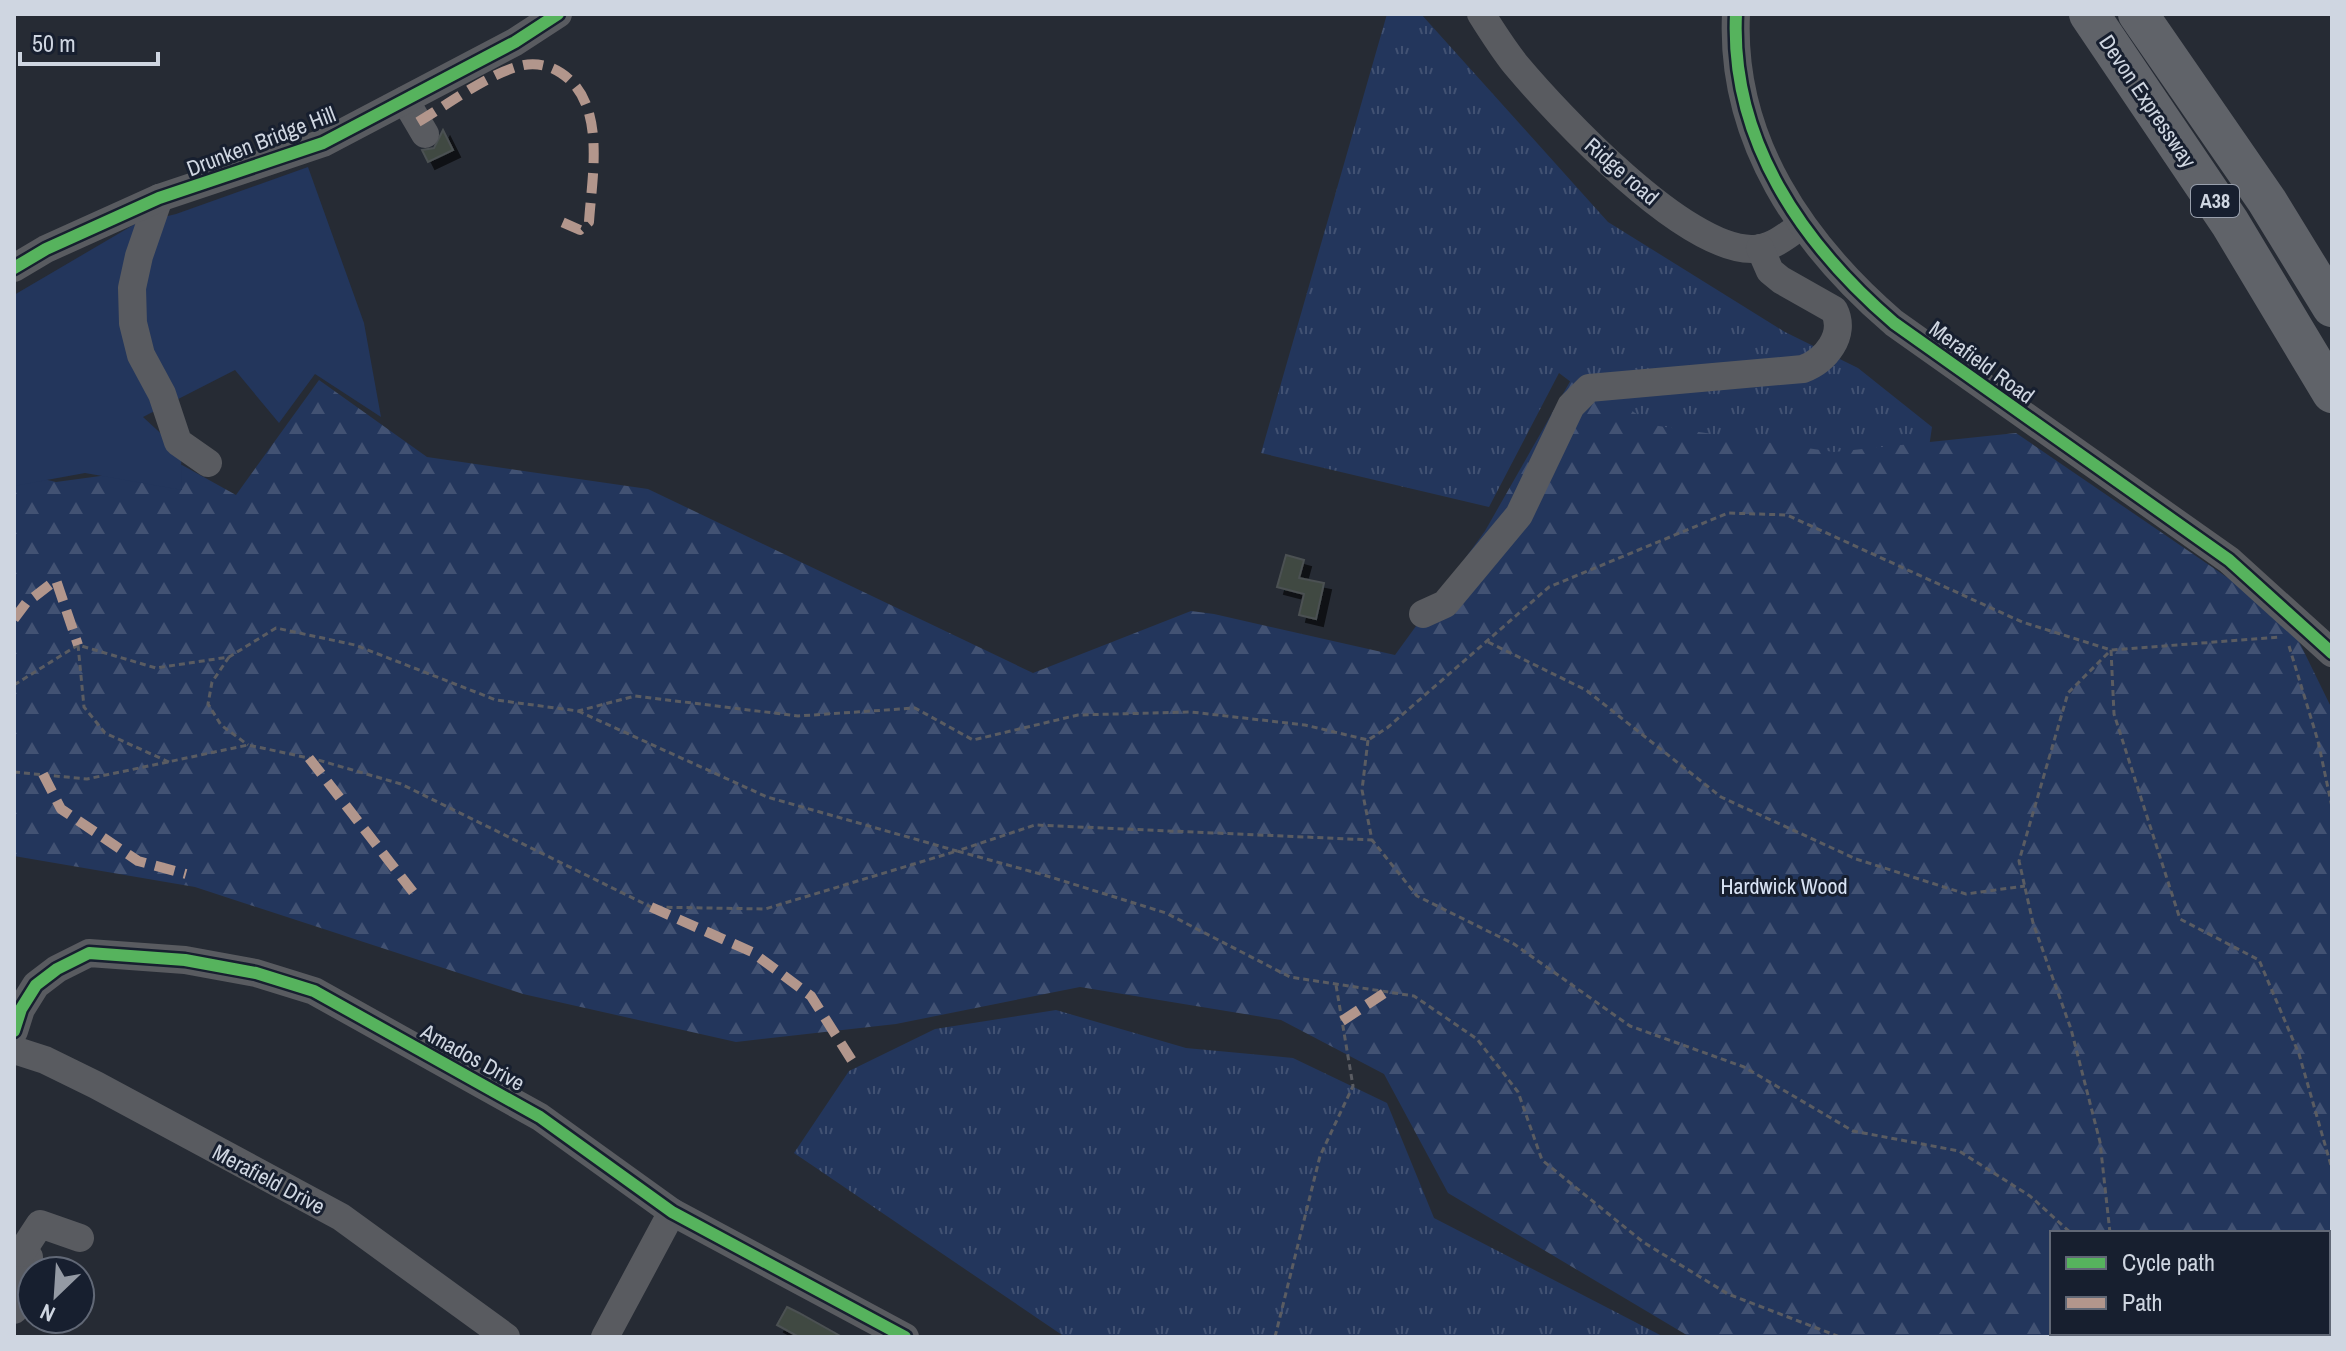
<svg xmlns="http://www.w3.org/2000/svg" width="2346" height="1351" font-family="'Archivo Narrow',sans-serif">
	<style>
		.grass { fill: url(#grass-tufts) }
		.forest { fill: url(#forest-firs); fill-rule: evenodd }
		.garden { fill: #23365c }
		.building { fill: #3f4943; stroke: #4c5152; stroke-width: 2; filter: url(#shadow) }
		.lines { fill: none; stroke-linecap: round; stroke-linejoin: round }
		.path { stroke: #5a5c62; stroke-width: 3; stroke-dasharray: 6 4; stroke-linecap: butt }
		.minor { stroke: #595b60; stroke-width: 28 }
		.highway { stroke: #606369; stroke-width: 40 }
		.quiet { stroke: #b2968c; stroke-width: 10; stroke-dasharray: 20 10; stroke-linecap: butt }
		.cycleway-casing { stroke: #171f2f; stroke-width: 17 }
		.cycleway { stroke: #56b35d; stroke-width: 12 }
		.labels { text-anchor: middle; stroke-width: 6; stroke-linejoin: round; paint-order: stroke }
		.shield { fill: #171f2f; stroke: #989fac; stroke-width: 2 }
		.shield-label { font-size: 20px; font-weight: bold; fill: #cfd6e1 }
		.street-label { font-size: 22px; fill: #cfd6e1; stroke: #171f2f }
		.park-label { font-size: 22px; fill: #d9e3f4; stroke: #171f2f }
	</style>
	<defs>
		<pattern id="grass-tufts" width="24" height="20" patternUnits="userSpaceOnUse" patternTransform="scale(2)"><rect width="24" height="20" fill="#23365c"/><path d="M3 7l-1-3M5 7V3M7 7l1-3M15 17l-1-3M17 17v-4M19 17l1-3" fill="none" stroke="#425273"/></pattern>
		<pattern id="forest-firs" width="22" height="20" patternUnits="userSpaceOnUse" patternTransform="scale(2)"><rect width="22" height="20" fill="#23365c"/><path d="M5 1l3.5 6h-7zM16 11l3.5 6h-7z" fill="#425273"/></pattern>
		<filter id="shadow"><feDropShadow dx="7" dy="7" stdDeviation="0" flood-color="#0009"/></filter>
	</defs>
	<rect width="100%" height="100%" fill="#262b34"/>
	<g class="grass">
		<polygon points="1387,14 1421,14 1608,222 1785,332 1858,368 1932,427 1926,468 1649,441 1559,373 1489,507 1261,453"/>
		<polygon points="1056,1010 1186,1048 1293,1058 1387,1103 1434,1218 1664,1337 1065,1337 794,1153 849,1071 935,1029"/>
	</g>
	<path class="forest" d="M1576 371 1652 425 1834 452 2016 433 2288 619 2332 709V1337H1690L1448 1193 1384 1074 1281 1020 1080 987 896 1024 736 1042 523 994 195 887 14 856V472L56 482 182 465 236 495 319 380 427 457 648 489 1033 673 1191 611 1214 614 1395 655 1485 531ZM2052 1233H2328V1333H2052Z"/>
	<polygon class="garden" points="308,167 364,323 381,417 315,374 279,423 235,370 143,417 181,452 182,490 85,473 14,486 14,295 135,224 176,214"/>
	<g class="building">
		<polygon points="443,130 453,150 428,162 422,150 434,148"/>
		<polygon points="1286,555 1304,560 1299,578 1324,583 1316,619 1299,615 1304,594 1277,587"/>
		<polygon points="787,1307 799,1313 842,1337 799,1337 777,1325"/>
	</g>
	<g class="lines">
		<g class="path">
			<polyline points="1488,642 1586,690 1721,797 1856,859 1966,894 2025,886"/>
			<polyline points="78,645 84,707 105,733 171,763"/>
			<polyline points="2289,646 2318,741 2332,807"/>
			<polyline points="2111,650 2114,714 2180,919 2259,960 2299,1054 2332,1169"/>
			<polyline points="229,657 212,682 208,704 221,725 248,745"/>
			<polyline points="14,685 78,645 156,668 229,657 276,628 355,645 496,700 578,711 635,696 798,716 915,708 973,740 1078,715 1191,712 1305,725 1368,740 1387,728 1549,587 1728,513 1787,515 2022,622 2111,650 2281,637"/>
			<polyline points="578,711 767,797 957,851 1035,825 1372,840"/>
			<polyline points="1368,740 1362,790 1372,840 1417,896 1514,944 1630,1026 1744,1067 1853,1131 1959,1151 2030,1196 2071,1233"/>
			<polyline points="14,772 87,779 248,745 318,760 401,784 651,907 765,909 957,851 1044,875 1166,913 1290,977 1414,996 1477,1039 1518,1092 1542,1160 1643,1242 1728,1294 1840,1337"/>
			<polyline points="2110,1233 2100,1142 2071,1029 2033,923 2019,861 2068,693 2111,650"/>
			<polyline points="2175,1333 2177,1337"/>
			<polyline points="1275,1337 1320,1156 1353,1086 1336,985"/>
		</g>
		<g class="minor">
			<path d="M1481 14C1492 31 1503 49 1516 65 1558 115 1685 251 1753 249 1772 249 1787 235 1802 225"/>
			<path d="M1736 14C1730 140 1802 244 1894 323L2229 560 2332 653"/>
			<polyline points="405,100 425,134"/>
			<polyline points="159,198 139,256 132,288 133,323 141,355 162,394 178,442 208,463"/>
			<polyline points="14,268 46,249 159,198 323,143 515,42 558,14"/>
			<path d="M1423 614 1445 604 1519 515 1571 406 1589 388 1803 369C1825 361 1847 335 1834 310L1781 280 1770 271 1760 248"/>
			<polyline points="14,1031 21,1009 36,985 57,969 89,953 185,960 256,973 314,991 540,1117 672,1212 905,1337"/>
			<polyline points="14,1050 45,1060 96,1085 341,1217 506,1337"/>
			<polyline points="14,1249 29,1257 14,1310"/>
			<polyline points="21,1253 40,1224 80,1238"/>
			<polyline points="605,1337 672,1212"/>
		</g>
		<g class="highway">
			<polyline points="2089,14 2230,223 2332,393"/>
			<polyline points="2138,14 2267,201 2332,307"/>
		</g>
		<g class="quiet">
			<path d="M418 122C447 105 488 74 520 66 534 62 549 65 561 73 607 103 592 175 589 222L580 230 555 219"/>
			<polyline points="14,619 26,603 56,580 78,645"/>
			<polyline points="309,758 413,892"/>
			<polyline points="43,774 61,809 138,861 186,874"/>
			<polyline points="651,907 752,952 811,996 856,1067"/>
			<polyline points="1342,1021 1386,992"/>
		</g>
		<defs>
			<g id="cycleway">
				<path d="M1736 14C1730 140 1802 244 1894 323L2229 560 2332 653"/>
				<polyline points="14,268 46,249 159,198 323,143 515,42 558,14"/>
				<polyline points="14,1031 21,1009 36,985 57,969 89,953 185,960 256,973 314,991 540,1117 672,1212 905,1337"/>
			</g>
		</defs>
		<use href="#cycleway" class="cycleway-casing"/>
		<use href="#cycleway" class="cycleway"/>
	</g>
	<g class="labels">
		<rect class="shield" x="2191" y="185" width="48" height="32" rx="6"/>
		<g class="shield-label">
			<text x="2215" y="208">A38</text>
		</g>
		<g class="street-label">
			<text transform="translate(2148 101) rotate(56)" y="8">Devon Expressway</text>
			<text transform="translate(261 141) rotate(-21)" y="8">Drunken Bridge Hill</text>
			<text transform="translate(1622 171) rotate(41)" y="8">Ridge road</text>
			<text transform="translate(1982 362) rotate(36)" y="8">Merafield Road</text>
			<text transform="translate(473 1057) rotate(29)" y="8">Amados Drive</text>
			<text transform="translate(269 1179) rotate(28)" y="8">Merafield Drive</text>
		</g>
		<g class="park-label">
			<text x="1784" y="894">Hardwick Wood</text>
		</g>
	</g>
	<rect width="2346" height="1351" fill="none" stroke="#cfd6e1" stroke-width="32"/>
	<rect x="2050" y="1231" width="280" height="104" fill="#171f2f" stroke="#616876" stroke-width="2"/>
	<rect x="2066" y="1257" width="40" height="12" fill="#56b35d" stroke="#616876" stroke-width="2"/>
	<text x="2122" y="1271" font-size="24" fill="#cfd6e1">Cycle path</text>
	<rect x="2066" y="1297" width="40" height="12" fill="#b2968c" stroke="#616876" stroke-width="2"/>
	<text x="2122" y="1311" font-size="24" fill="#cfd6e1">Path</text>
	<g transform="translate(56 1295) rotate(205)"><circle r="38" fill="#171f2f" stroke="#616876" stroke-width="2"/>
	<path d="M0-6L14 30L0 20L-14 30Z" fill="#949aa4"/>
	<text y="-12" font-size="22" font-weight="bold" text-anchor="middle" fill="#cfd6e1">N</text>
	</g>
	<path d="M20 52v12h138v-12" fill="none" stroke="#cfd6e1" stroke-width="4"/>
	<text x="32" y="52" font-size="24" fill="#cfd6e1" stroke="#171f2f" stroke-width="6" paint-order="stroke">50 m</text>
</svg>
